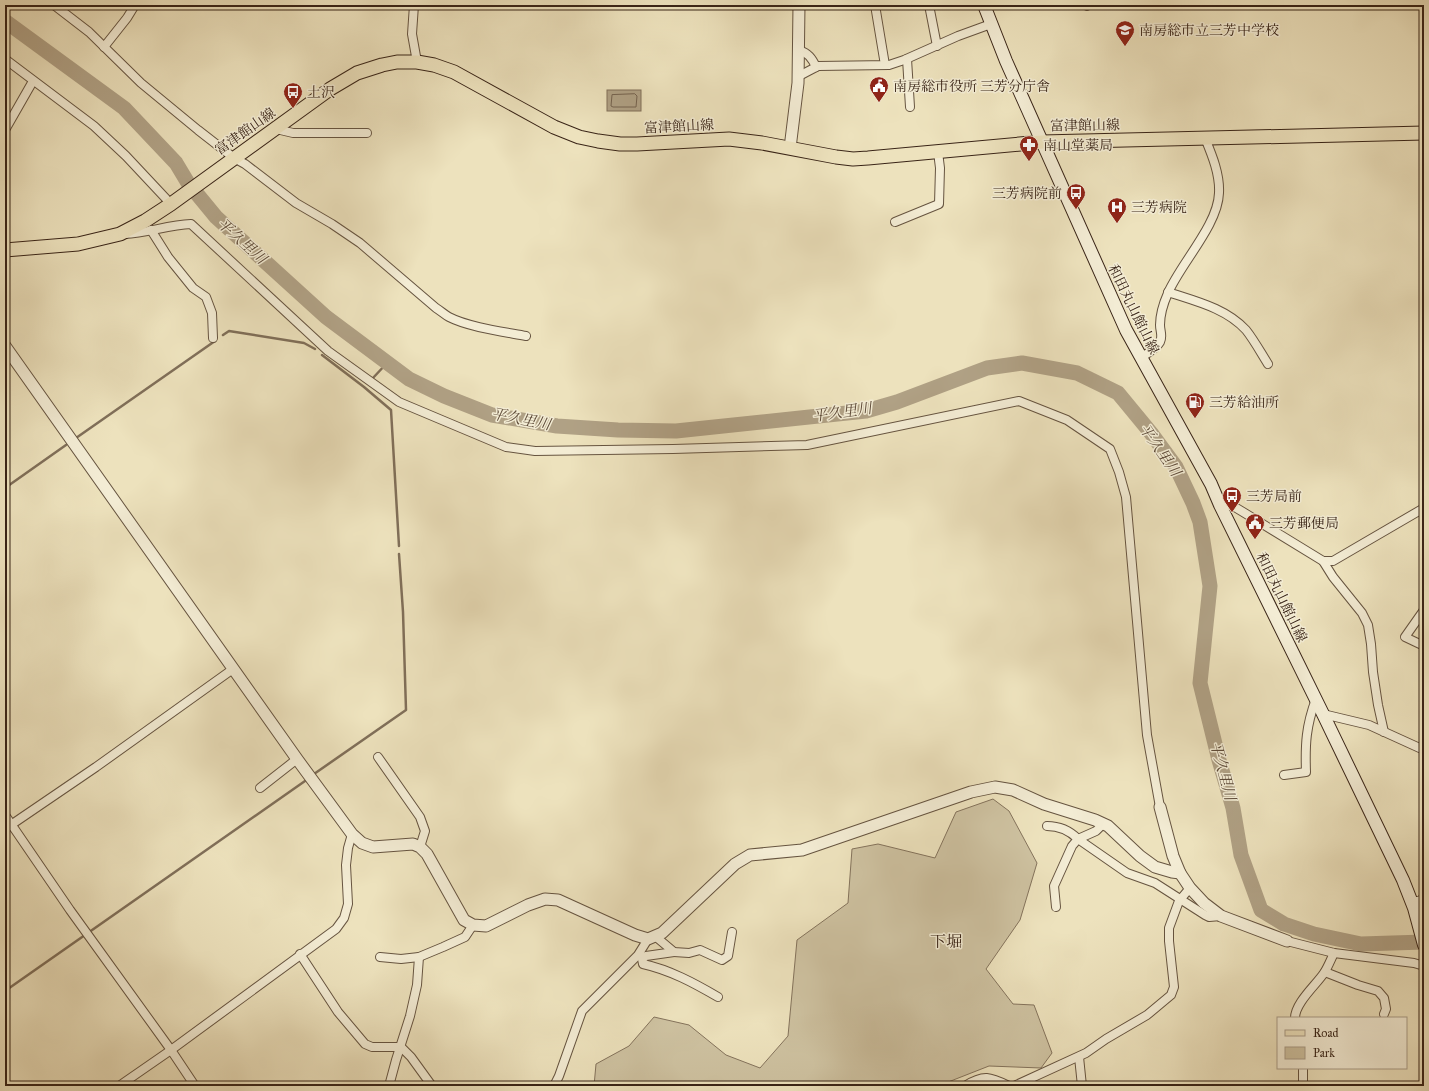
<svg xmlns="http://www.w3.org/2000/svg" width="1429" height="1091" font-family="'IM FELL Great Primer','Noto Serif JP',serif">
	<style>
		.green { fill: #cec2a1; stroke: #84735c }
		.water { fill: #b0a185; stroke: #806f59 }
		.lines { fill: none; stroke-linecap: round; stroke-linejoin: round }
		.shore { stroke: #74624e; stroke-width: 1 }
		.stream { stroke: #806f59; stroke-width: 2.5 }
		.river { stroke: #b0a185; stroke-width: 15 }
		.minor-casing { stroke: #665440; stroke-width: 10 }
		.tertiary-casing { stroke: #665440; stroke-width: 13 }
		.secondary-casing { stroke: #392417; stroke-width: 14 }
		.primary-casing { stroke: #392417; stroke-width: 15 }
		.minor { stroke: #f3ecd4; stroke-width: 8 }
		.tertiary { stroke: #f3ecd4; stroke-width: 11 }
		.secondary { stroke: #f3ecd4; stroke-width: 12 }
		.primary { stroke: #ede2bd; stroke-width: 13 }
		.labels { text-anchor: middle; stroke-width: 3; stroke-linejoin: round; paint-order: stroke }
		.poi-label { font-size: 14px; fill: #392417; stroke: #f3ecd4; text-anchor: start }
		.street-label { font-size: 14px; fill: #392417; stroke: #f3ecd4 }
		.water-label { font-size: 15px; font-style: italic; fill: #5d4a38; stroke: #f3ecd4 }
		.quarter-label { font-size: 16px; fill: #392417; stroke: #f3ecd4 }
	</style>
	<rect width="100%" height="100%" fill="#ede2bd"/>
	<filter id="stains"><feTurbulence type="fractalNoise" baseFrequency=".005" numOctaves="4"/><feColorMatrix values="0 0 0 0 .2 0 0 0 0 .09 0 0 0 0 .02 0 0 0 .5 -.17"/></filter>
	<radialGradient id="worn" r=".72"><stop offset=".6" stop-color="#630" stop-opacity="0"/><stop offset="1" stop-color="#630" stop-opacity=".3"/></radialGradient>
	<polygon class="green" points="993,799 1009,811 1037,863 1020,920 986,969 1013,1004 1034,1005 1052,1053 1041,1068 989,1066 938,1086 594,1086 596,1064 629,1046 654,1017 689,1025 726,1055 760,1068 788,1036 797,940 848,903 852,849 878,844 935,858 956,812"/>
	<rect class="water" x="607" y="90" width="34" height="21"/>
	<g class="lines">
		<polygon class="shore" points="635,94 637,96 636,107 613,107 611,106 612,95"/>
		<g class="stream">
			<polyline points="223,335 229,331 304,343 315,349"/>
			<polyline points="322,355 364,387 391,410 399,546"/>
			<polyline points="372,379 387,363"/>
			<polyline points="76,438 215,341"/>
			<polyline points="5,488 66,445"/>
			<polyline points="314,774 406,710 403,612 399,554"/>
			<polyline points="5,991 305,781"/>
		</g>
		<polyline class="river" points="5,21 124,108 176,163 188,183 216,217 326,317 409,379 444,396 492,415 557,426 618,430 676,431 866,411 897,402 987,368 1022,363 1077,373 1118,393 1151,433 1176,467 1193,503 1200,522 1210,586 1200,683 1219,760 1233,808 1241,855 1261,910 1284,924 1314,934 1361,944 1424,942"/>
		<defs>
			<g id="minor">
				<path d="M54 5 89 32 141 83 198 130 234 158 245 164 296 203 332 224 360 243 436 308C441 311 445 315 449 317 468 327 505 332 526 336"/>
				<polyline points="414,5 412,34 417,62"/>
				<polyline points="875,5 885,65"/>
				<polyline points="929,5 937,46"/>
				<polyline points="1087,5 1087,6"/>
				<polyline points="104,47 127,18 135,5"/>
				<path d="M799 50C808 53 812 58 816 67"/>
				<polyline points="5,59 94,126 126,156 171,204"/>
				<polyline points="907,59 910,107"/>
				<polyline points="799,76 818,66 889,65 904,60 958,36 991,24"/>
				<polyline points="276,129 293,133 367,133"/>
				<polyline points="5,130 33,81"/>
				<polyline points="895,222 939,204 940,168 938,152"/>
				<polyline points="151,230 168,257 193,288 206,297 212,313 213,338"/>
				<path d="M125 234C147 233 168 225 191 224L328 351 399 402 506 447 535 451 673 449 807 445 1019 401 1067 420 1110 449 1119 472 1126 497 1147 735 1160 807"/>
				<path d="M1168 292C1195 301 1226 308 1246 330 1254 340 1261 353 1268 364"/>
				<path d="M1141 358C1147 353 1156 349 1160 342 1163 336 1160 331 1160 325 1160 314 1164 302 1168 293 1181 263 1218 225 1219 193 1220 174 1212 155 1205 138"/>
				<polyline points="1220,505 1233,506 1243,512 1323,561 1333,561 1424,508"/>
				<polyline points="1323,561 1333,577 1362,613 1368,625 1371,644 1373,672 1378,705 1384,732"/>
				<polyline points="1424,610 1405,637 1424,646"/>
				<polyline points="1323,714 1369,725 1424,750"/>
				<polyline points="378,757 420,817 425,831 420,847"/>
				<path d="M1284 775 1306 772C1305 744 1306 726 1316 699"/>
				<polyline points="260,788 297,759"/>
				<polyline points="5,815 70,910 171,1050 195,1086"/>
				<path d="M1047 826C1059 826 1069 830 1078 839L1127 873 1155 883 1205 915 1209 917 1221 916"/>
				<polyline points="5,829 96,767 233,669"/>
				<polyline points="1056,907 1054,886 1072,846 1078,839 1096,831 1103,824"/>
				<polyline points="655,936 674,952 689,953 700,950 722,960 728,956 732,932"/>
				<polyline points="1287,941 1334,953 1414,963 1424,966"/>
				<path d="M674 952 646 956 642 959 643 964C670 970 694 983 718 997"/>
				<polyline points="300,954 338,1012 365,1044 372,1047 401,1047 411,1057 432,1086"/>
				<polyline points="380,957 401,959 419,957 443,947 465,937 473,925"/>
				<polyline points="1325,972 1358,985 1378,991 1384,998 1386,1009 1384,1014"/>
				<path d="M1295 1018C1295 1003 1316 985 1324 973 1328 967 1331 959 1334 953"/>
				<polyline points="1079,1057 1082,1086"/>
				<polyline points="1303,1068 1303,1086"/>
				<polyline points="119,1086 171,1050 336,929 344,918 348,904 346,865 348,848 352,834"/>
				<polyline points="389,1086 396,1060 410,1016 417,985 419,957"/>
				<polyline points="554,1086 559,1076 582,1011 638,955 648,939"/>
				<path d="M965 1086C984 1074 990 1077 1009 1086"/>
				<polyline points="1014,1086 1086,1053 1106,1039 1147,1015 1171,995 1174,987 1169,941 1169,928 1179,901 1190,888"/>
			</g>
			<g id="tertiary">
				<polyline points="790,148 798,83 799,5"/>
				<polyline points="5,346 297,759 352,834 362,843 373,847 413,844 420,847 427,854 464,920 473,925 486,926 528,905 545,899 558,900 635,935 648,939 662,933 735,864 750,855 802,850 971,792 995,787 1013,790 1044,804 1095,820 1108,826 1140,856 1155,867 1172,872 1180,873"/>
				<polyline points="1160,807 1173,856 1180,873 1190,888 1204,903 1221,916 1287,941"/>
				<polyline points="1413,903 1421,902 1424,899"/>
			</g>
			<polyline id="secondary" points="984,5 1006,61 1126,330 1211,484 1220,505 1323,714 1403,880 1414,908 1424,945"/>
			<polyline id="primary" points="5,250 78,244 120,234 145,221 171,204 330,89 357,73 382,65 397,62 417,62 434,65 454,72 554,127 579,137 598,141 620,144 637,144 729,139 762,143 836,157 853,159 868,158 1042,142 1424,133"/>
		</defs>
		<use href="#minor" class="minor-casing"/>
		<use href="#tertiary" class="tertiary-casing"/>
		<use href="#secondary" class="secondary-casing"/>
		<use href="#primary" class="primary-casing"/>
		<use href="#minor" class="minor"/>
		<use href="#tertiary" class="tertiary"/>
		<use href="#secondary" class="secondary"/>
		<use href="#primary" class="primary"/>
	</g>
	<defs>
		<symbol id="school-pin" viewBox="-11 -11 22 30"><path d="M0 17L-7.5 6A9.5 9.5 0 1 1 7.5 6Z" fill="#8f2418" stroke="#f3ecd4"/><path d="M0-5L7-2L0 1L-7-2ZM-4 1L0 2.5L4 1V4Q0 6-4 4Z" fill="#fff"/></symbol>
		<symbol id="civic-pin" viewBox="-11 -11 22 30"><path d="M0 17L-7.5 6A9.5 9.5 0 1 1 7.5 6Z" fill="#8f2418" stroke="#f3ecd4"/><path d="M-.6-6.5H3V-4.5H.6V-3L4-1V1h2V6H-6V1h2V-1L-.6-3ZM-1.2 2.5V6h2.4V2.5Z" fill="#fff"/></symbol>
		<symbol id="bus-pin" viewBox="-11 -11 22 30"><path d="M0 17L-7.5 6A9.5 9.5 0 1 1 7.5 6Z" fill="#8f2418" stroke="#f3ecd4"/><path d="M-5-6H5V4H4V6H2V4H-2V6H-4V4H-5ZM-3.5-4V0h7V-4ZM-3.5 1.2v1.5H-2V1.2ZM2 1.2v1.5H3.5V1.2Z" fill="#fff"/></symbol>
		<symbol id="pharmacy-pin" viewBox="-11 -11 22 30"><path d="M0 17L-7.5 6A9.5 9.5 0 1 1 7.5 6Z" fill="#8f2418" stroke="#f3ecd4"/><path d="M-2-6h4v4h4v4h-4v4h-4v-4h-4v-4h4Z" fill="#fff"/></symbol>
		<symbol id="hospital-pin" viewBox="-11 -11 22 30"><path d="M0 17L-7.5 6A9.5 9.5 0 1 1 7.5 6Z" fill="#8f2418" stroke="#f3ecd4"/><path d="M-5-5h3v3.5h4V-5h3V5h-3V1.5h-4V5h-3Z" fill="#fff"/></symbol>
		<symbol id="fuel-pin" viewBox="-11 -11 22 30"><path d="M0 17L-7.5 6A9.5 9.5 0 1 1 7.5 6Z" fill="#8f2418" stroke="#f3ecd4"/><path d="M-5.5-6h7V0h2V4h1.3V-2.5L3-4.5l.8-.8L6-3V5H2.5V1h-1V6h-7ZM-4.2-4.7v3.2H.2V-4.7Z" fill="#fff"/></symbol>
	</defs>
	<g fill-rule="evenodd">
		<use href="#school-pin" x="1114" y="19" width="22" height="30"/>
		<use href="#civic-pin" x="868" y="75" width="22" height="30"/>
		<use href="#bus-pin" x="282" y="81" width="22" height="30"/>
		<use href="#pharmacy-pin" x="1018" y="134" width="22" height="30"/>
		<use href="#bus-pin" x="1065" y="182" width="22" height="30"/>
		<use href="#hospital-pin" x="1106" y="196" width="22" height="30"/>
		<use href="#fuel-pin" x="1184" y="391" width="22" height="30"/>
		<use href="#bus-pin" x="1221" y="485" width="22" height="30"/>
		<use href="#civic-pin" x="1244" y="512" width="22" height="30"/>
	</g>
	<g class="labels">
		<g class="poi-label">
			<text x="1139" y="35">南房総市立三芳中学校</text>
			<text x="893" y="91">南房総市役所 三芳分庁舎</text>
			<text x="307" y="97">土沢</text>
			<text x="1043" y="150">南山堂薬局</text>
			<text x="1062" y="198" text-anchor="end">三芳病院前</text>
			<text x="1131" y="212">三芳病院</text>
			<text x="1209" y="407">三芳給油所</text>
			<text x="1246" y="501">三芳局前</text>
			<text x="1269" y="528">三芳郵便局</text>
		</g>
		<g class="street-label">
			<text transform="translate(1085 125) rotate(-1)" y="5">富津館山線</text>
			<text transform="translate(679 126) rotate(-3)" y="5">富津館山線</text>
			<text transform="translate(245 131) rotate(-35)" y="5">富津館山線</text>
			<text transform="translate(1134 309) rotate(64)" y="5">和田丸山館山線</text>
			<text transform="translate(1282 597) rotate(64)" y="5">和田丸山館山線</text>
		</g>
		<g class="water-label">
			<text transform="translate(242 241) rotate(42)" y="5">平久里川</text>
			<text transform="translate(842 412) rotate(-8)" y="5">平久里川</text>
			<text transform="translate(521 419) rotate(11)" y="5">平久里川</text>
			<text transform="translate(1160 450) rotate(55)" y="5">平久里川</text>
			<text transform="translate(1223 771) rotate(75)" y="5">平久里川</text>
		</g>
		<g class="quarter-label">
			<text x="946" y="947">下堀</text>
		</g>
	</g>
	<rect width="1429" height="1091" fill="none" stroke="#ede2bd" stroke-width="20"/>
	<rect x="6" y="6" width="1417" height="1079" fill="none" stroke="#392417" stroke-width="2"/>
	<rect x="10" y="10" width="1409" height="1071" fill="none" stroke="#392417"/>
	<rect x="1277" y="1017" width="130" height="52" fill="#f3ecd4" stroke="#a99c88"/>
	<rect x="1285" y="1030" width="20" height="6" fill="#ede2bd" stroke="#a99c88"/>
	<text x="1313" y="1037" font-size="12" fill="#392417">Road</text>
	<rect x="1285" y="1047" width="20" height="12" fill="#cec2a1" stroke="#a99c88"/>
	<text x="1313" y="1057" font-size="12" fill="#392417">Park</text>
	<rect width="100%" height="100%" filter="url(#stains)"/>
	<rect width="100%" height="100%" fill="url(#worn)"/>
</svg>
